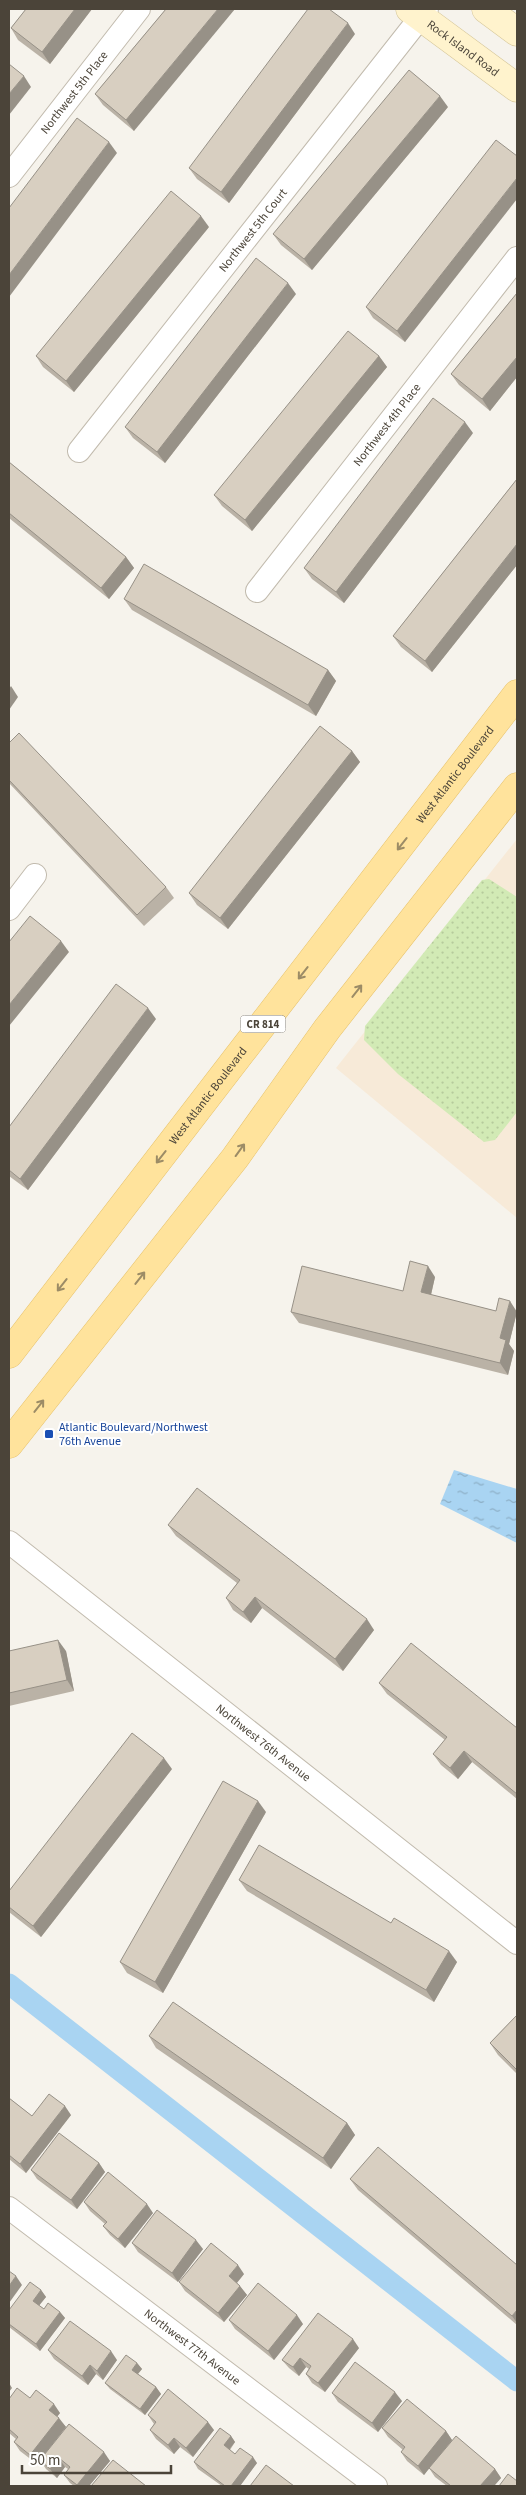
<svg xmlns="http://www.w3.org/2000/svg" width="526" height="2495" font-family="'Source Sans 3',sans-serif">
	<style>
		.commercial { fill: #f7ead8 }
		.grass { fill: url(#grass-dots) }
		.water { fill: url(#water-ripples) }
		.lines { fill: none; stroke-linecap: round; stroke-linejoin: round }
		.canal { stroke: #a9d4f2; stroke-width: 21 }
		.street-casing { stroke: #c2bbae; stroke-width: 24 }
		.secondary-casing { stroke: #d6c79b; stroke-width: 29 }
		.primary-casing { stroke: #e6c16a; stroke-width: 29 }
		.street { stroke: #fff; stroke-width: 22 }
		.secondary { stroke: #fff3cd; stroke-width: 28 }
		.primary { stroke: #ffe39c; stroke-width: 28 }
		.wall { fill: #bab2a6 }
		.shaded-wall { fill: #979187 }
		.building { fill: #d8cfc1; stroke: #979187 }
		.oneway { stroke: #9c8c66 }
		.transit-dot { fill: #1a4fb4; stroke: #fff; stroke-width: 2 }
		.labels { text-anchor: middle; stroke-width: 4; stroke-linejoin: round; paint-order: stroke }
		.shield { fill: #fff; stroke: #817c74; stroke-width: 1 }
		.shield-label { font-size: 11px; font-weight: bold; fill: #4b4439 }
		.street-label { font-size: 12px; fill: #4b4439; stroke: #fff }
		.transit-label { font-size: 12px; fill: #164399; stroke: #fff; text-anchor: start }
	</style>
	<defs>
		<pattern id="grass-dots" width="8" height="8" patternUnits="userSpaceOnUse" patternTransform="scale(1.25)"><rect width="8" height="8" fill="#d2eab5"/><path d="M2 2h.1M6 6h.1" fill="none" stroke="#b6ca9c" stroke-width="1.8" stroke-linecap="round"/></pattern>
		<pattern id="water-ripples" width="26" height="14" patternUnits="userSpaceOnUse" patternTransform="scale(1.25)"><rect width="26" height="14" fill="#a9d4f2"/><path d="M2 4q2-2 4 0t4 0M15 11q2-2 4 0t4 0" fill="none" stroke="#8caec5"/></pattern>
	</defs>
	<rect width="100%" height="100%" fill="#f6f3ec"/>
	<polygon class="commercial" points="517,839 517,1218 336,1068"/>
	<polygon class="grass" points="489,879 517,897 517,1112 495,1140 484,1142 398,1074 364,1040 365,1026 482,880"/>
	<polygon class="water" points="454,1470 517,1489 517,1543 440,1504"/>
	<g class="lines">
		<polyline class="canal" points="9,1984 517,2381"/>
		<defs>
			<g id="street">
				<path id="s1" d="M9 176 139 9"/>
				<path id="s2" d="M79 451 427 9"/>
				<path id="s3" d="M257 591 517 258"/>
				<polyline points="9,909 35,875"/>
				<path id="s4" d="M9 1542 517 1943"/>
				<path id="s5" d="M9 2208 376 2486"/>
			</g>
			<g id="secondary">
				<path id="s6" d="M410 9 517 88"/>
				<polyline points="486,9 517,32"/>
			</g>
			<g id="primary">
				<path id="s7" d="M9 1354 517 694"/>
				<polyline points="9,1444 235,1158 327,1029 517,787"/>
			</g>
		</defs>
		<use href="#street" class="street-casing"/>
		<use href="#secondary" class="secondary-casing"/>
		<use href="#primary" class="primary-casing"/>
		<use href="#street" class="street"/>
		<use href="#secondary" class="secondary"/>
		<use href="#primary" class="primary"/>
	</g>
	<g class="wall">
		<polygon points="26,9 92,9 50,64 18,40 11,28"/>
		<polygon points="166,9 134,131 103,105 95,94"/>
		<polygon points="355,34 229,203 197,179 189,168"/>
		<polygon points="448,107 312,270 281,245 273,234"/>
		<polygon points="517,156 405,342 373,318 366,307"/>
		<polygon points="209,227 74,392 43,367 36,356"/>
		<polygon points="517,293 517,377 490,411 459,385 451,374"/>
		<polygon points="296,294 165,463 133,438 125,427"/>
		<polygon points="379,356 387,367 252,531 222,506 214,495"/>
		<polygon points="473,433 344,603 312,579 304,568"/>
		<polygon points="9,462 126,557 134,568 109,599 9,518"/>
		<polygon points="517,479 517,565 432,672 401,647 393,636"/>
		<polygon points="124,599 328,670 336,681 316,716 132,610"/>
		<polygon points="9,743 166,887 174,898 144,926 9,783"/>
		<polygon points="352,751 360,762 228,929 197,905 189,893"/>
		<polygon points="156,1019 28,1190 9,1176 9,1127"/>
		<polygon points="435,1277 431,1295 496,1311 517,1311 509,1344 514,1351 508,1375 299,1323 291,1312 403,1291"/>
		<polygon points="168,1525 374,1630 343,1671 262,1608 251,1623 233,1610 226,1598 237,1583 176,1536"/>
		<polygon points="9,1651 66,1651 74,1691 9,1706"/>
		<polygon points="379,1683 517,1728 517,1799 472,1762 458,1779 441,1765 433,1754 445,1740 387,1694"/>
		<polygon points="172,1769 41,1937 9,1912 9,1891"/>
		<polygon points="266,1812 163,1993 127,1973 120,1962"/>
		<polygon points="239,1880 457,1962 434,2002 247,1891"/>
		<polygon points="517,2015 517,2074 498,2055 490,2043"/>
		<polygon points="149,2036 347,2123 355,2135 331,2169 156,2048"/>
		<polygon points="9,2098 32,2116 71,2115 26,2173 9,2159"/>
		<polygon points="99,2163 105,2172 77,2209 37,2179 31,2170"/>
		<polygon points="350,2179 517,2265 517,2325 358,2190"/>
		<polygon points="84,2202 153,2213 125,2248 110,2235 103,2226 105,2224 90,2211"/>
		<polygon points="132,2243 203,2249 178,2282 138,2252"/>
		<polygon points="244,2274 237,2283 247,2295 224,2322 185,2291 179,2282"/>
		<polygon points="41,2290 46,2297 39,2305 44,2309 60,2312 65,2318 40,2351 9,2327 9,2310"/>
		<polygon points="229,2320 303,2324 274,2360 235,2329"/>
		<polygon points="359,2348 325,2392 312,2383 306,2374 309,2369 306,2367 299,2376 289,2368 282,2360"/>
		<polygon points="48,2350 117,2360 103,2380 96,2374 88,2385 54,2359"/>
		<polygon points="137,2363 142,2369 138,2374 156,2387 161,2394 145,2415 110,2389 105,2383"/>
		<polygon points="332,2393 402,2401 378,2432 338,2402"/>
		<polygon points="30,2398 60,2413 57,2417 66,2427 37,2464 20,2451 14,2442 16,2439 9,2433 9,2399"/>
		<polygon points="148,2415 214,2430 193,2457 180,2447 174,2454 156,2439 150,2430 154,2424"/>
		<polygon points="69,2424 110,2461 89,2486 74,2486 70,2483 64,2475 68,2469 65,2467 57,2478 46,2469 40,2460"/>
		<polygon points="382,2428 446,2431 452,2440 495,2469 501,2478 494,2486 447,2486 435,2477 429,2468 424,2475 407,2461 401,2452 403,2450 388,2437"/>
		<polygon points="231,2436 235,2442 230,2450 235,2454 257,2463 240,2486 222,2486 198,2469 194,2462"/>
	</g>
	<g class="shaded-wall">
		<polygon points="75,9 92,9 50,64 42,52"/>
		<polygon points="218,9 235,9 134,131 126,120"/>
		<polygon points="348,23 355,34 229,203 221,192"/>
		<polygon points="24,76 31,87 9,115 9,94"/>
		<polygon points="440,96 448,107 312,270 304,259"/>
		<polygon points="109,142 117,153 9,297 9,275"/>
		<polygon points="517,178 517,199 405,342 397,331"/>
		<polygon points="201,216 209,227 74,392 66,381"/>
		<polygon points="288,283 296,294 165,463 157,452"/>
		<polygon points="379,356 387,367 252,531 245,520"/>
		<polygon points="517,357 517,377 490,411 482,399"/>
		<polygon points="465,422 473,433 344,603 336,592"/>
		<polygon points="517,544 517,565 432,672 425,661"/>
		<polygon points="126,557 134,568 109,599 101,588"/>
		<polygon points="328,670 336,681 316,716 308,705"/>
		<polygon points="11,686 18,697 9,710 9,689"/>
		<polygon points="352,751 360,762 228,929 220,918"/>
		<polygon points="61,941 69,952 9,1026 9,1005"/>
		<polygon points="148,1008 156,1019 28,1190 20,1179"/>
		<polygon points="428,1266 435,1277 429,1303 421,1292"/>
		<polygon points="510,1301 517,1312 509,1344 514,1351 508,1375 500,1363 500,1338"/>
		<polygon points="255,1597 262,1608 251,1623 243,1612"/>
		<polygon points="367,1619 374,1630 343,1671 335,1659"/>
		<polygon points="58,1640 66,1651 74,1691 67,1680"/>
		<polygon points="464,1751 472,1762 458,1779 450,1768"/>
		<polygon points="164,1758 172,1769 41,1937 33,1926"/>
		<polygon points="258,1801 266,1812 163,1993 155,1982"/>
		<polygon points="449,1951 457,1962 434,2002 426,1990"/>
		<polygon points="65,2106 71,2115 26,2173 20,2164"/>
		<polygon points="347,2123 355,2135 331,2169 323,2158"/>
		<polygon points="99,2163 105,2172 77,2209 71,2200"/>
		<polygon points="147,2204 153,2213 125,2248 118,2239"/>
		<polygon points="196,2240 203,2249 178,2282 172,2273"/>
		<polygon points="238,2265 244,2274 235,2285 229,2276"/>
		<polygon points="16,2276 22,2285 9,2303 9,2286"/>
		<polygon points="240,2286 247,2295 224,2322 218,2313"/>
		<polygon points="41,2290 46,2297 38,2307 33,2301"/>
		<polygon points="517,2310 517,2323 512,2316"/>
		<polygon points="60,2312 65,2318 40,2351 36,2344"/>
		<polygon points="297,2315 303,2324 274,2360 268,2351"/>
		<polygon points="353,2339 359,2348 325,2392 318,2383"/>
		<polygon points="111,2351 117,2360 103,2380 97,2371"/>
		<polygon points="300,2358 306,2367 299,2376 293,2367"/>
		<polygon points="137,2363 142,2369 136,2376 132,2370"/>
		<polygon points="90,2365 96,2374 88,2385 82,2376"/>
		<polygon points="9,2383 12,2388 9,2392"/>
		<polygon points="156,2387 161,2394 145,2415 140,2409"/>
		<polygon points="395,2392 402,2401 378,2432 372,2423"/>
		<polygon points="54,2404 60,2413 55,2419 49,2410"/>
		<polygon points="59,2418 66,2427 37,2464 30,2455"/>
		<polygon points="208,2422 214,2430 193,2457 186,2448"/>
		<polygon points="446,2431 452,2440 424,2475 418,2466"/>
		<polygon points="231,2436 235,2442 228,2451 224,2445"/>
		<polygon points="174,2438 180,2447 174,2454 168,2445"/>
		<polygon points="104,2452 110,2461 89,2486 78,2486 77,2485"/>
		<polygon points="253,2457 257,2463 240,2486 231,2486"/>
		<polygon points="59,2458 65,2467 57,2478 50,2469"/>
		<polygon points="495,2469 501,2478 494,2486 480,2486"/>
	</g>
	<g class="building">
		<polygon points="26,9 75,9 42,52 11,28"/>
		<polygon points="166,9 218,9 126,120 95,94"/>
		<polygon points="308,9 329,9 348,23 221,192 189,168"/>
		<polygon points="9,64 24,76 9,94"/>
		<polygon points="409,70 440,96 304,259 273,234"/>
		<polygon points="77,118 109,142 9,275 9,208"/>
		<polygon points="496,140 517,156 517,178 397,331 366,307"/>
		<polygon points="171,191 201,216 66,381 36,356"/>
		<polygon points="256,258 288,283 157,452 125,427"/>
		<polygon points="517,293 517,357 482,399 451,374"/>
		<polygon points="348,331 379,356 245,520 214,495"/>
		<polygon points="433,398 465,422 336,592 304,568"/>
		<polygon points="9,462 126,557 101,588 9,513"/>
		<polygon points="517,479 517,544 425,661 393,636"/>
		<polygon points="144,564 328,670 308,705 124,599"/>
		<polygon points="320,726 352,751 220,918 189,893"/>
		<polygon points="19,733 166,887 137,915 9,780 9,743"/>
		<polygon points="30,916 61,941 9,1005 9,942"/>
		<polygon points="116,984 148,1008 20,1179 9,1170 9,1127"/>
		<polygon points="410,1261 428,1266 421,1292 496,1311 499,1298 510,1301 500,1338 506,1340 500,1363 291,1312 302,1266 403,1291"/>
		<polygon points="197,1488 367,1619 335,1659 255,1597 243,1612 226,1598 240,1580 168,1525"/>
		<polygon points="58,1640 67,1680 9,1693 9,1651"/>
		<polygon points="411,1643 517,1728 517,1794 464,1751 450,1768 433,1754 447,1737 379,1683"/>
		<polygon points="132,1733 164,1758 33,1926 9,1907 9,1891"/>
		<polygon points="223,1781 258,1801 155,1982 120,1962"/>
		<polygon points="259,1845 391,1923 394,1918 449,1951 426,1990 239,1880"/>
		<polygon points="173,2002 347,2123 323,2158 149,2036"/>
		<polygon points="517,2015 517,2070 490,2043"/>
		<polygon points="49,2094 65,2106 20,2164 9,2155 9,2098 32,2116"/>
		<polygon points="59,2133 99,2163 71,2200 31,2170"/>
		<polygon points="378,2147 517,2265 517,2310 512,2316 350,2179"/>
		<polygon points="108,2172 147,2204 118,2239 103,2226 107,2222 84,2202"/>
		<polygon points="157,2210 196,2240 172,2273 132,2243"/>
		<polygon points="211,2243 238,2265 229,2276 240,2286 218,2313 179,2282"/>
		<polygon points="9,2271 16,2276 9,2286"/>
		<polygon points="30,2282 41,2290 33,2301 44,2309 48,2303 60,2312 36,2344 9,2324 9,2310"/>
		<polygon points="258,2283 297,2315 268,2351 229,2320"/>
		<polygon points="318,2313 353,2339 318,2383 306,2374 311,2366 300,2358 293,2367 282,2360"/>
		<polygon points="70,2321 111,2351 97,2371 90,2365 82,2376 48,2350"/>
		<polygon points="126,2355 137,2363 132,2370 156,2387 140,2409 105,2383"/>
		<polygon points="355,2362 395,2392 372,2423 332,2393"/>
		<polygon points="17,2388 30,2398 36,2390 54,2404 49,2410 59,2418 30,2455 14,2442 18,2437 9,2429 9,2399"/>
		<polygon points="168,2389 208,2422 186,2448 174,2438 168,2445 150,2430 156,2422 148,2415"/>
		<polygon points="407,2399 446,2431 418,2466 401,2452 405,2447 382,2428"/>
		<polygon points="69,2424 104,2452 77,2485 64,2475 70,2467 59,2458 50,2469 40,2460"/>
		<polygon points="220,2428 231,2436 224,2445 235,2454 240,2448 253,2457 231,2486 225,2486 194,2462"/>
		<polygon points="456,2436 495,2469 480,2486 451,2486 429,2468"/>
		<polygon points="113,2460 146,2486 91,2486"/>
		<polygon points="266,2465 294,2486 250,2486"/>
		<polygon points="508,2474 517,2481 517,2486 499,2486"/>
	</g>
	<defs><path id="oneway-shaft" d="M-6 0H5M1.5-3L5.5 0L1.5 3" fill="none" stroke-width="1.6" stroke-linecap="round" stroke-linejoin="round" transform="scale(1.25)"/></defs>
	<g class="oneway">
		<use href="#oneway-shaft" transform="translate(402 844) rotate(128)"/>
		<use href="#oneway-shaft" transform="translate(303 973) rotate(128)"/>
		<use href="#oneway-shaft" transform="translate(357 991) rotate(-52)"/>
		<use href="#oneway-shaft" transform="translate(240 1150) rotate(-54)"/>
		<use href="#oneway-shaft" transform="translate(161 1157) rotate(128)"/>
		<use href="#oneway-shaft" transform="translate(140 1278) rotate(-52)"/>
		<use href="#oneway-shaft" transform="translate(62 1285) rotate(128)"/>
		<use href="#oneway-shaft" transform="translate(39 1406) rotate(-52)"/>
	</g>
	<rect class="transit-dot" x="44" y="1429" width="10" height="10" rx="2.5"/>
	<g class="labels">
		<rect class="shield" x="240.5" y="1015.5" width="45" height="17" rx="4"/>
		<g class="shield-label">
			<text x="263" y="1028">CR 814</text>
		</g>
		<g class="street-label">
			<text dy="4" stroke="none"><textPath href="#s6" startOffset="66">Rock Island Road</textPath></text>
			<text dy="4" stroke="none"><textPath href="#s1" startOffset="106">Northwest 5th Place</textPath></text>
			<text dy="4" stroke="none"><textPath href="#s2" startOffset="281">Northwest 5th Court</textPath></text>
			<text dy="4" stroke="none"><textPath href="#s3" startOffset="211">Northwest 4th Place</textPath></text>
			<text dy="4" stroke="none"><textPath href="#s7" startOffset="731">West Atlantic Boulevard</textPath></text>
			<text dy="4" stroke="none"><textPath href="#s7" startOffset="326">West Atlantic Boulevard</textPath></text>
			<text dy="4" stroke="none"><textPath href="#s4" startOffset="324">Northwest 76th Avenue</textPath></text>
			<text dy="4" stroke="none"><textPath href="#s5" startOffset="230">Northwest 77th Avenue</textPath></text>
		</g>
		<g class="transit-label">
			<text x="59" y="1431">Atlantic Boulevard/Northwest<tspan x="59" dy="14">76th Avenue</tspan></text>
		</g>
	</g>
	<rect width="526" height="2495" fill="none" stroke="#4b4439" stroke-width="20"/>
	<path d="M22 2465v8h149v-8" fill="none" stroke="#4b4439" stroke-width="2.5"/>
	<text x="30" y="2465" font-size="15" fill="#4b4439" stroke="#ffffff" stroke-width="4" paint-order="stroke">50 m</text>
</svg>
